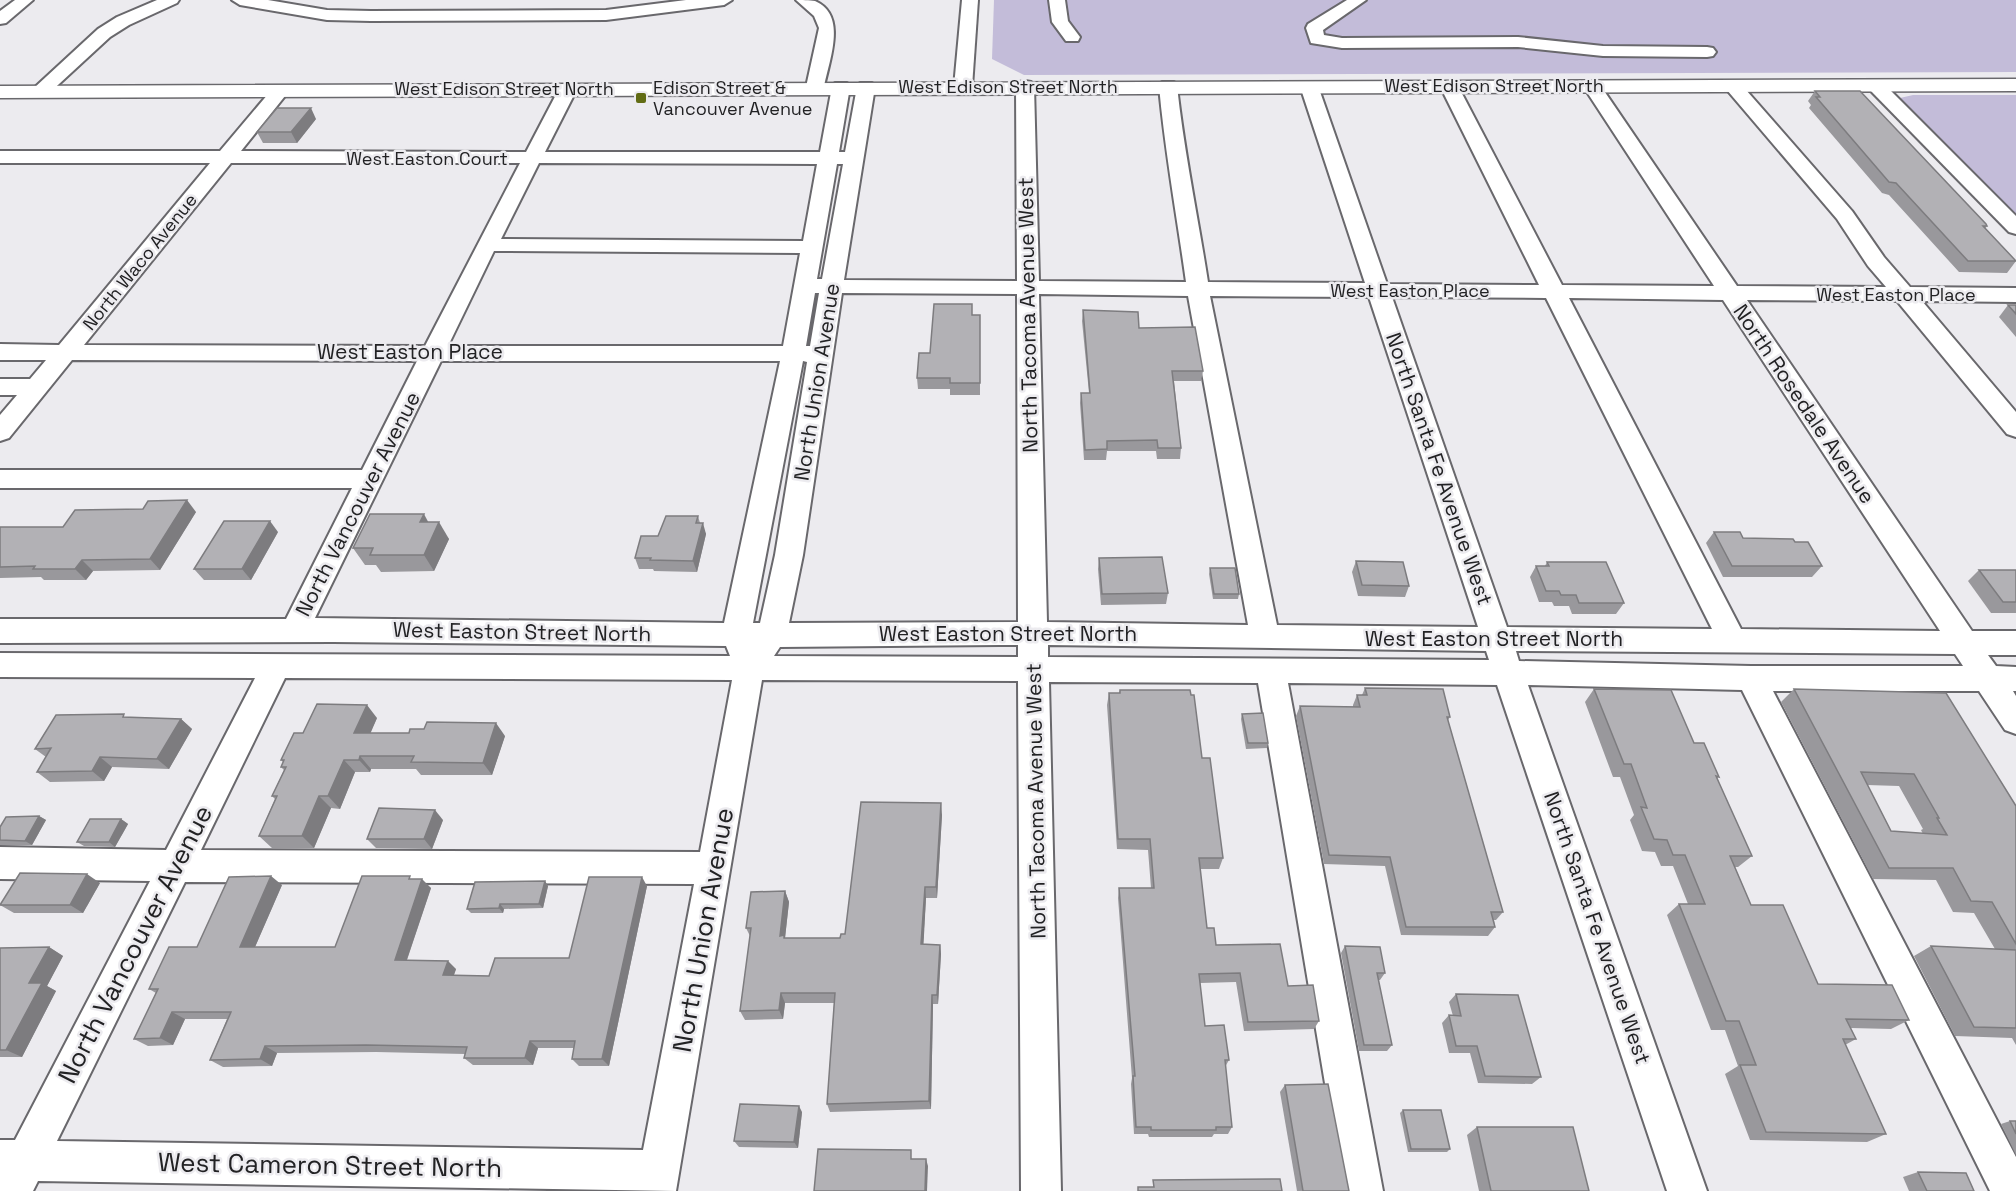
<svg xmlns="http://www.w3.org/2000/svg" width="2016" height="1191" font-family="'Space Grotesk',sans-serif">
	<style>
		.green { fill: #c3bcd9 }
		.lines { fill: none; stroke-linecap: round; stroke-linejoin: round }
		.minor-casing { stroke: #69686c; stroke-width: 4 }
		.major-casing { stroke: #69686c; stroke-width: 3 }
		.minor { fill: #fff; fill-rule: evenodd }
		.major { fill: #fff; fill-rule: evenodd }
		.wall { fill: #99989c; fill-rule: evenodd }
		.shaded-wall { fill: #7d7c7f }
		.building { fill: #b2b1b5; stroke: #7d7c7f; stroke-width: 1.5; fill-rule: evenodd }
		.poi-dot { fill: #626c14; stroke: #ecebef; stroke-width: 2 }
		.labels { text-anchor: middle; stroke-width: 5; stroke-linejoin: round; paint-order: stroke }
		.far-street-label { font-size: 18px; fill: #222224; stroke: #ecebef }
		.far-poi-label { font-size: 18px; fill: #222224; stroke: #ecebef; text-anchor: start }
		.street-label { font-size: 21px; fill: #222224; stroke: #ecebef }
		.near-street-label { font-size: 26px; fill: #222224; stroke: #ecebef }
	</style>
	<rect width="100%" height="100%" fill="#ecebef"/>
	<g class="green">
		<polygon points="994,0 2016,0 2016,72 1024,75 992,59"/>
		<polygon points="1913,95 2016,95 2016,214 1900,98"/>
	</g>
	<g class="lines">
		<defs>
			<g id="minor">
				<polygon points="15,0 33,0 6,23 0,24 0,11"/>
				<polygon points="157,0 179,0 177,3 129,25 110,37 46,96 34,96 31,92 34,88 98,29 117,17"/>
				<polygon points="232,0 268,0 327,10 371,11 606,10 686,0 732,0 724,5 606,20 371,21 327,20 240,5"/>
				<path d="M796 0C801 0 810 0 815 1 848 15 829 61 824 87L821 91H809L806 87 819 28 814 16Z"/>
				<polygon points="962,0 978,0 972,87 969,91 957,91 954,87"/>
				<polygon points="1049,0 1065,0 1068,21 1080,37 1078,41 1066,41 1052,22"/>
				<polygon points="1347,0 1366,0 1323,30 1324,35 1342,38 1518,37 1603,46 1707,47 1713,48 1716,52 1713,56 1707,57 1603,56 1518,47 1342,48 1311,43 1306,28 1308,24"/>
				<polygon points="1875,80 1881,81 2016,216 2016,234 2009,232 1869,89 1866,85 1869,81"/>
				<path d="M1025 81 1031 82 1034 86 1039 281 1186 282C1177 217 1165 152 1159 86L1162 82H1174L1177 86C1184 152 1198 217 1208 282L1365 283 1300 86 1303 82H1315L1318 86 1387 284 1539 285 1440 86 1443 82H1455L1458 86 1562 285 1714 286 1583 86 1586 82H1598L1737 286 1886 287 1868 266 1837 219 1727 90 1724 86 1727 82H1739L1852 211 1884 257 1910 287 2016 288V302L1922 301 2016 412V437L2007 434 1897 301 1747 300 1972 631H2016V655H1988L1996 666 2016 667V691H2013L2016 696V734L2005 730 1979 691H1773L2016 1157V1191H1990L1742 690 1528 685 1707 1191H1667L1497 685 1288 683 1383 1191H1343L1258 683 1049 682 1061 1191H1021L1018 681 762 680 676 1191 38 1181 33 1191H0V1140H15L150 881 0 879V847L166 850 255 678 0 677V653L730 656 726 646 333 642 0 643V619H286L352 488H0V470H362L417 361 72 360 9 438 0 441V415L17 395H0V379H30L46 360H0V344L59 345 210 163H0V151H220L274 87H286L289 91 241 151 526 152 559 89 562 85H574L577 89 545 152H820L832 87 835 83H847L850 87 839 152H845L857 87 860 83H872L875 87 844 280 1017 281 1016 86 1019 82ZM231 163H520L425 346 84 345ZM539 163 817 164 803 241 501 239ZM837 164H843L822 279H817ZM494 251 800 253 783 346H448ZM815 293H819L810 346H806ZM842 293 1017 294 1018 622 789 623 803 555ZM1039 294 1188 296 1248 625 1047 622ZM1210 296 1369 297 1478 627 1277 625ZM1392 297 1546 298 1712 629 1507 627ZM1569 298 1723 300 1940 631 1741 629ZM441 361H780L724 623 315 618ZM803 361 807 362 775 555 760 623H753ZM999 645H1018V657L774 656 780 647ZM1048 645 1486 651 1489 660 1048 657ZM1516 651 1955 654 1963 666H1751L1519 661ZM285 678 732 680 700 852 201 850ZM185 882 694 884 643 1150 57 1141Z"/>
			</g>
			<polygon id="major" points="2016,79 2016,91 0,98 0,86"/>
		</defs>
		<use href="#minor" class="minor-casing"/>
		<use href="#major" class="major-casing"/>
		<use href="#minor" class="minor"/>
		<use href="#major" class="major"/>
	</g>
	<g class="wall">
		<polygon points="1815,91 1987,226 1985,229 2016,261 2007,273 1959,272 1889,195 1882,193 1809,108 1811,105 1808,101"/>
		<polygon points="316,119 297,143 263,143 257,132"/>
		<polygon points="972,304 972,315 980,315 980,395 950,395 950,389 918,389 917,378 930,353"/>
		<polygon points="2008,305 2016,305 2016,337 1999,317"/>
		<polygon points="1083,310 1139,328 1203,371 1201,381 1174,381 1181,448 1180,459 1157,459 1156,451 1107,451 1106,460 1084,460 1080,403 1081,393 1089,393 1082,321"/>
		<polygon points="196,512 160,570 93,571 86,580 44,580 41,577 0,578 0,527 63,527"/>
		<polygon points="698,516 700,523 706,534 697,572 654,571 653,569 639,569 635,558 658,536"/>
		<polygon points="429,522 449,539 434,571 381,572 376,565 365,565 353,548"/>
		<polygon points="278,532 251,580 204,580 194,569"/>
		<polygon points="1714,532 1743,538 1795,542 1822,566 1812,577 1723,577 1706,543"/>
		<polygon points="1099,558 1168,593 1166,604 1101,605 1098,569"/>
		<polygon points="1356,561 1409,586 1405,597 1358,596 1352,572"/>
		<polygon points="1547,562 1624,603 1616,614 1572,614 1569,606 1554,606 1552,602 1539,602 1530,577 1536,566 1545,566"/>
		<polygon points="1210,568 1239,594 1238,599 1213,599 1209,574"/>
		<polygon points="1979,570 2016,570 2016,613 1991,613 1968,581"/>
		<polygon points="1365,688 1450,717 1448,720 1503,912 1496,920 1494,920 1495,927 1488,936 1401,935 1385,866 1324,864 1296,716 1300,706 1353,707 1353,705 1357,695 1362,695"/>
		<polygon points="1594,689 1694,743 1719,777 1717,778 1752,856 1738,867 1735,867 1751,905 1818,984 1909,1020 1891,1029 1851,1028 1856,1039 1845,1045 1886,1134 1867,1142 1750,1140 1725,1074 1738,1066 1725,1030 1711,1030 1667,915 1679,904 1688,904 1673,866 1661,866 1655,852 1642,851 1630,820 1634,815 1620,777 1613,777 1585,702"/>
		<path d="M1794 689 2016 806V1045L2012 1038 1955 1036 1914 956 1931 946 1995 949 1974 913 1953 912 1936 880 1873 879 1781 702ZM1867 785 1899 786 1923 829 1921 830 1923 834 1891 831Z"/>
		<polygon points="1120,690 1202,758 1223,858 1219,869 1200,869 1207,928 1216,945 1288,986 1319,1021 1314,1029 1244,1031 1236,982 1200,983 1205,1026 1229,1060 1225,1067 1232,1127 1228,1134 1214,1134 1212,1137 1149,1137 1148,1134 1134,1134 1131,1084 1132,1078 1118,898 1119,888 1151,888 1148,850 1117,849 1107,705 1109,693 1119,693"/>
		<polygon points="1242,714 1268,743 1267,748 1246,749 1241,719"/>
		<polygon points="127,717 181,719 192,729 169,769 112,767 104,781 50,782 37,772 46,757 35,749"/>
		<polygon points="377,718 370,733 505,736 492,775 421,775 416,769 371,769 370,772 355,772 340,809 331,808 314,848 272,848 259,836 275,799 272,796 284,770 281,767 283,762 281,760"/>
		<polygon points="942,815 937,898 926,898 923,944 940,945 941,954 938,1004 933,1004 931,1109 830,1112 827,1104 834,1003 785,1003 783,1019 745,1020 740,1011 750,936 746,928 785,891 789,902 785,938 840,938 845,934"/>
		<polygon points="39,816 46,820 32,845 0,845 0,827"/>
		<polygon points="121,819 128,824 115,847 84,846 77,842"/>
		<polygon points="443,820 432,849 376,848 367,839"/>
		<polygon points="412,879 431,888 407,960 456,969 454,975 489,976 569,958 647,886 609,1066 579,1066 572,1059 574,1048 538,1048 533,1065 473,1065 464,1058 465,1054 376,1052 277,1053 272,1066 223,1067 210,1060 227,1019 185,1019 173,1045 148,1046 134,1039 156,993 149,989 197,947 282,885 255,947 335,947"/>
		<polygon points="545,881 548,886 543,908 504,909 503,913 471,913 467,909"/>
		<polygon points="100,883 83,913 14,913 0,905"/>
		<polygon points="1345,946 1385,973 1380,980 1378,980 1392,1045 1387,1051 1359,1051 1341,953"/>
		<polygon points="49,947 63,956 47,986 56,991 22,1057 0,1057 0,948"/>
		<polygon points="1456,994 1541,1077 1532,1084 1478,1083 1470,1053 1449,1053 1442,1023 1449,1015 1453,1016 1449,1002"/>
		<polygon points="1285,1085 1349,1191 1297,1191 1280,1092"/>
		<polygon points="1403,1110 1450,1149 1447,1152 1408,1152 1400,1113"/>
		<polygon points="802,1112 798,1148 739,1147 734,1141"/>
		<polygon points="2010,1121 2016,1121 2016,1155 2001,1124"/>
		<polygon points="1477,1127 1589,1191 1479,1191 1467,1135"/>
		<polygon points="1918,1172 1974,1191 1909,1191 1903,1177"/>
	</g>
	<g class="shaded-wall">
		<polygon points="311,108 316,119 297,143 291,132"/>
		<polygon points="187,500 196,512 160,570 150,559"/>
		<polygon points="424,514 433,531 420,522"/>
		<polygon points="270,521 278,532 251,580 242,569"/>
		<polygon points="439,522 449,539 434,571 424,555"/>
		<polygon points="703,523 706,534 697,572 693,561"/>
		<polygon points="82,560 93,571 86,580 75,569"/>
		<polygon points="367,705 377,718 365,746 354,733"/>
		<polygon points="181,719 192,729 169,769 157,759"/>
		<polygon points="496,723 505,736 492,775 483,763"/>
		<polygon points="360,756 371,769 370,772 359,760"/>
		<polygon points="100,757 112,767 104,781 92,771"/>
		<polygon points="344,760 355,772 340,809 328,796"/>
		<polygon points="319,796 331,808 314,848 302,836"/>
		<polygon points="941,803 942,815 937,898 936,887"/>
		<polygon points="435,810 443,820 432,849 424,839"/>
		<polygon points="39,816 46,820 32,845 25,841"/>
		<polygon points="121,819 128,824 115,847 109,842"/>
		<polygon points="87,874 100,883 83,913 70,905"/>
		<polygon points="271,876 282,885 251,956 240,947"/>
		<polygon points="642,877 647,886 609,1066 602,1059"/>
		<polygon points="422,879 431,888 404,968 395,960"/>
		<polygon points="545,881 548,886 543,908 539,904"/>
		<polygon points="925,887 926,898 923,954 921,944"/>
		<polygon points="785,891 789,902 785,938 788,946 780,936"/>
		<polygon points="500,904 504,909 503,913 499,908"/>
		<polygon points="940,945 941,954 938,1004 937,995"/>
		<polygon points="49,947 63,956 47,986 56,991 22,1057 6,1050 29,983"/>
		<polygon points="448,961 456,969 451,983 443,975"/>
		<polygon points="781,993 785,1003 783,1019 779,1010"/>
		<polygon points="932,995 933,1004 931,1109 929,1101"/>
		<polygon points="172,1012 185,1019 173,1045 160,1038"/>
		<polygon points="530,1041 538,1048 533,1065 525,1058"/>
		<polygon points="265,1046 277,1053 272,1066 260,1059"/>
		<polygon points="799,1106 802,1112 798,1148 794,1142"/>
		<polygon points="926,1159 928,1166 927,1191 925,1191"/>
	</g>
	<g class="building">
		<polygon points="1815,91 1860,91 1986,224 1987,226 1983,226 2016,261 1968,261 1896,183 1889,182 1816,97 1820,97"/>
		<polygon points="277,108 311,108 291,132 257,132"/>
		<polygon points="934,304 972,304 972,315 980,315 980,383 950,383 950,378 917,378 919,353 930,353"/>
		<polygon points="2008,305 2016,305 2016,314"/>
		<polygon points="1083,310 1138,312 1139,328 1195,327 1203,371 1172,371 1181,448 1158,448 1157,440 1107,441 1107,449 1085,450 1081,393 1090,393"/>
		<polygon points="187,500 150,559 82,560 75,569 33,569 35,566 0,567 0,527 63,527 75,510 143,509 148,501"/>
		<polygon points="370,514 424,514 420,522 439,522 424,555 370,555 373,548 353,548"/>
		<polygon points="666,516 698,516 696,523 703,523 693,561 650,560 651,558 635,558 641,536 658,536"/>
		<polygon points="224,521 270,521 242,569 194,569"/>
		<polygon points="1714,532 1740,532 1743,538 1793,539 1795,542 1808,542 1822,566 1732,566"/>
		<polygon points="1162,557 1168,593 1102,594 1099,558"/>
		<polygon points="1356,561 1403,562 1409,586 1362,585"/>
		<polygon points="1547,562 1606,562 1624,603 1579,603 1576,595 1561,595 1559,591 1546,591 1536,566 1549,566"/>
		<polygon points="1210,568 1235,568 1239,594 1214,594"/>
		<polygon points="1979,570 2016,570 2016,602 2003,602"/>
		<polygon points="1365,688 1443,689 1450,717 1447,717 1503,912 1491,912 1495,927 1406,927 1390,857 1329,855 1300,706 1360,707 1357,695 1367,695"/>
		<polygon points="1594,689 1671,690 1694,743 1704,743 1719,777 1716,776 1752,856 1730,856 1751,905 1783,905 1818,984 1892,985 1909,1020 1846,1019 1856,1039 1843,1039 1886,1134 1766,1132 1740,1065 1756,1065 1739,1021 1726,1021 1679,904 1705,904 1685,855 1673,855 1667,840 1654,839 1641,807 1647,808 1631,764 1624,764"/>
		<path d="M1794 689 1946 693 2016 806V944L1992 902 1971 901 1953 868H1889ZM1861 772 1914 774 1939 818H1937L1947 835 1891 831Z"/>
		<polygon points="1120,690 1190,690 1191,695 1194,695 1202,758 1210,758 1223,858 1199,858 1207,928 1214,928 1216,945 1280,944 1288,986 1313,985 1319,1021 1248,1022 1240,973 1199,974 1205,1026 1224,1025 1229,1060 1225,1060 1232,1127 1216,1127 1216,1130 1151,1130 1151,1127 1136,1127 1133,1076 1135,1076 1119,888 1154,888 1150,839 1118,839 1109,693 1120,693"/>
		<polygon points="317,704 367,705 354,733 409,733 410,729 424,729 427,722 496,723 483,763 411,762 414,756 360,756 359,760 344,760 328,796 319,796 302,836 259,836 277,796 272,796 286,767 281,767 284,760 281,760 294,733 303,733"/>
		<polygon points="1263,713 1268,743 1248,743 1242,714"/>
		<polygon points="124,714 123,717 181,719 157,759 100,757 92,771 37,772 51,748 35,749 56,715"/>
		<polygon points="861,802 941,803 936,887 925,887 921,944 940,945 937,995 932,995 929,1101 827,1104 835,993 781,993 779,1010 740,1011 751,928 746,928 751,892 785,891 780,936 784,935 784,938 840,938 841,934 845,934"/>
		<polygon points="379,808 435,810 424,839 367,839"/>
		<polygon points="39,816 25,841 0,840 0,827 6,817"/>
		<polygon points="90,819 121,819 109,842 77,842"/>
		<polygon points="20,873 87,874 70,905 0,905"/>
		<polygon points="271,876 240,947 335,947 362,876 410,876 409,879 422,879 395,960 448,961 443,975 489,976 495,958 569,958 589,877 642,877 602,1059 572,1059 575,1041 530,1041 525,1058 464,1058 467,1047 366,1045 265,1046 260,1059 210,1060 231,1012 172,1012 160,1038 134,1039 158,989 149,989 169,947 197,947 229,877"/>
		<polygon points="545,881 539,904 500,904 499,908 467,909 475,882"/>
		<polygon points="1345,946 1380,947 1385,973 1377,973 1392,1045 1364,1045"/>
		<polygon points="1931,946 2016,950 2016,1028 1974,1027"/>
		<polygon points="49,947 29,983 42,983 6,1050 0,1050 0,948"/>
		<polygon points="1456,994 1518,995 1541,1077 1485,1076 1477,1046 1456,1046 1449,1015 1461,1016"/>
		<polygon points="1328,1084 1349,1191 1303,1191 1285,1085"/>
		<polygon points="740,1104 799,1106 794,1142 734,1141"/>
		<polygon points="1403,1110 1441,1110 1450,1149 1411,1149"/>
		<polygon points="2010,1121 2016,1121 2016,1134"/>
		<polygon points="1477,1127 1573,1127 1589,1191 1491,1191"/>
		<polygon points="818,1149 911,1150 911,1159 926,1159 925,1191 814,1191"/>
		<polygon points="1918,1172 1966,1173 1974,1191 1927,1191"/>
		<polygon points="1280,1179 1282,1191 1138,1191 1138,1187 1154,1187 1153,1180"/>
	</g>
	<rect class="poi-dot" x="635" y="92" width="12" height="12" rx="3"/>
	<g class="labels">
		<g class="far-street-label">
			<text x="1494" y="92">West Edison Street North</text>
			<text x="1008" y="93">West Edison Street North</text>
			<text x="504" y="95">West Edison Street North</text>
			<text x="427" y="165">West Easton Court</text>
			<text transform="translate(140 262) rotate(-51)" y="6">North Waco Avenue</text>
			<text x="1410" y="297">West Easton Place</text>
			<text x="1896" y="301">West Easton Place</text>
		</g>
		<g class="far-poi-label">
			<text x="653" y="94">Edison Street &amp;<tspan x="653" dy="21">Vancouver Avenue</tspan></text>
		</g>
		<g class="street-label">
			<text transform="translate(1028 315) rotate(-91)" y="7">North Tacoma Avenue West</text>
			<text x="410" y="359">West Easton Place</text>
			<text transform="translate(817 382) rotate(-81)" y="7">North Union Avenue</text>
			<text transform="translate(1804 404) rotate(56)" y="7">North Rosedale Avenue</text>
			<text transform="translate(1439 469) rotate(71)" y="7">North Santa Fe Avenue West</text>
			<text transform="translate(358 504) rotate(-63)" y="7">North Vancouver Avenue</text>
			<text transform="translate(522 632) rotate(1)" y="7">West Easton Street North</text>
			<text x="1008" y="641">West Easton Street North</text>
			<text x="1494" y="646">West Easton Street North</text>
			<text transform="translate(1036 801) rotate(-91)" y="7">North Tacoma Avenue West</text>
			<text transform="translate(1597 928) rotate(71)" y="7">North Santa Fe Avenue West</text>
		</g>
		<g class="near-street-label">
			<text transform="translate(703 930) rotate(-80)" y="9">North Union Avenue</text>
			<text transform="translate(135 944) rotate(-63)" y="9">North Vancouver Avenue</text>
			<text transform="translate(330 1165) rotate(1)" y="9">West Cameron Street North</text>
		</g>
	</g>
</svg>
